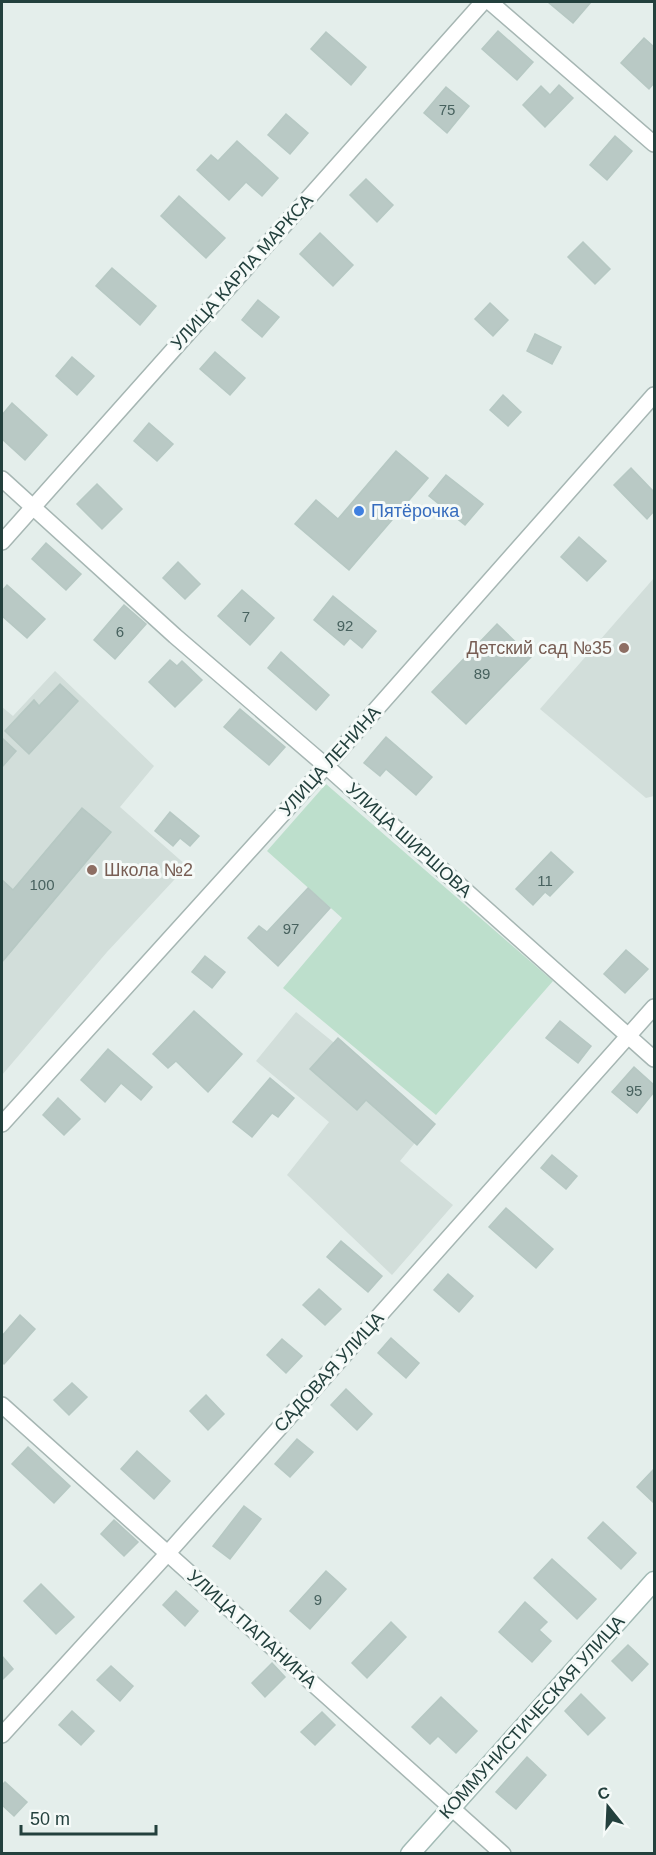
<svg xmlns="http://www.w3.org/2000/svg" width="656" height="1855" font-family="Arial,sans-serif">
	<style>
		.built { fill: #d2deda }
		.green { fill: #bddfcc }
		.building { fill: #b9c9c5; stroke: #b6c8c3; stroke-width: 1.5 }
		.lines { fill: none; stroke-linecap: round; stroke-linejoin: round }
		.street-casing { stroke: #a6b6b3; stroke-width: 18 }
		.secondary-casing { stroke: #a2bab5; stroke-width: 21 }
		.street { stroke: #fff; stroke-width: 15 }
		.secondary { stroke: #fff; stroke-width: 18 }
		.shop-dot { fill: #3f7fe0; stroke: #f5faf8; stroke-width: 2 }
		.education-dot { fill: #8d6e63; stroke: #f5faf8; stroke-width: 2 }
		.labels { text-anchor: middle; stroke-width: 6; stroke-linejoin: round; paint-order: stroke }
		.number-label { font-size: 15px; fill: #48625f }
		.street-label { font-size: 18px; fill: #23403d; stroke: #f5faf8 }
		.shop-label { font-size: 18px; fill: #366cbe; stroke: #f5faf8; text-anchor: start }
		.education-label { font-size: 18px; fill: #785e54; stroke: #f5faf8; text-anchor: end }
	</style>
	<rect width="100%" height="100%" fill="#e4eeeb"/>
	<g class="built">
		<polygon points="654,578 654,796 646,798 540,709"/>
		<polygon points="55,671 154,766 120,807 187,866 107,952 2,1075 2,707 13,716"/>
		<polygon points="296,1012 432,1122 400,1161 453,1205 392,1275 287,1175 329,1122 256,1061"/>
	</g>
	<polygon class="green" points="326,784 553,981 436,1115 283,988 342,918 267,851"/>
	<g class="building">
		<polygon points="548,2 591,2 573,23"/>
		<polygon points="498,31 533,62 517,80 482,49"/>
		<polygon points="326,32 366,67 351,85 311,49"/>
		<polygon points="644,38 654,47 654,83 649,89 621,63"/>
		<polygon points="559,85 573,98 545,127 523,105 541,86 550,95"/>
		<polygon points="446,87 469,106 447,133 424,113"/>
		<polygon points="286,114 308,133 290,154 268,135"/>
		<polygon points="615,136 632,151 607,180 590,165"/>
		<polygon points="237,141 278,178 262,196 246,182 229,200 197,170 211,155 218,161"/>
		<polygon points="366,179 393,205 377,222 350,195"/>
		<polygon points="179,196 225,238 206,258 161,216"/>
		<polygon points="320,233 353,265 333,286 300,254"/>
		<polygon points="583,242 610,269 595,284 568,257"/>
		<polygon points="112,268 156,306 140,325 96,286"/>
		<polygon points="258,300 279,317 262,337 242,320"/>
		<polygon points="490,303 508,320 493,336 475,319"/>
		<polygon points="535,334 561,347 552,364 527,351"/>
		<polygon points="215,352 245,378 230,395 200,369"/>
		<polygon points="72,357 94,376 77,395 56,376"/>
		<polygon points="503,395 521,412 508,426 490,410"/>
		<polygon points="12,403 47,435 25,460 2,439 2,415"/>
		<polygon points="149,423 173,444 157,461 134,441"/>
		<polygon points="396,451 428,478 349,570 295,524 316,500 338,519"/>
		<polygon points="631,468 654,492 654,511 647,519 614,485"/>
		<polygon points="446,475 483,504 465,525 429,496"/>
		<polygon points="97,484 122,509 102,529 77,504"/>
		<polygon points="579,537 606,561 587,581 561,557"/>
		<polygon points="46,543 81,574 66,590 32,559"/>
		<polygon points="178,562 200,584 185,599 163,578"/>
		<polygon points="7,585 45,619 27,638 2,616 2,591"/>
		<polygon points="242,590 274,618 250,645 218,616"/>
		<polygon points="333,596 376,631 362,648 350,638 344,645 314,620"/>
		<polygon points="124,605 146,624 115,659 94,640"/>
		<polygon points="497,624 531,657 466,724 432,692"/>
		<polygon points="281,652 329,695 316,710 268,668"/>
		<polygon points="170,660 177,666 182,661 202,680 175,707 149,682"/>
		<polygon points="60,684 78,701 29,754 5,731 34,700 39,706"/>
		<polygon points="240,709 285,747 269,765 224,727"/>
		<polygon points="386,737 432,777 416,795 386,769 380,776 364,763"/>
		<polygon points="2,738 16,751 2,767"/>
		<polygon points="82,808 111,832 2,962 2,880 13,890"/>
		<polygon points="170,812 199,836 190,846 180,838 173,846 155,831"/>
		<polygon points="551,852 573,872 550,896 545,892 533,905 516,889"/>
		<polygon points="308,888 330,908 278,966 248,938 259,926 267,932"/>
		<polygon points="626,950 648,969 625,993 604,974"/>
		<polygon points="205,956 225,972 212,988 192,972"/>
		<polygon points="194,1011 242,1054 208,1092 176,1061 168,1068 153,1054"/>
		<polygon points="560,1021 591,1046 578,1063 546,1038"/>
		<polygon points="338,1038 435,1124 417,1145 366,1100 357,1110 310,1069"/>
		<polygon points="108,1049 152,1087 141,1100 121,1083 105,1102 81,1080"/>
		<polygon points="634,1067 654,1085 654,1092 637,1113 612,1092"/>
		<polygon points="270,1078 294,1098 278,1117 272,1113 252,1137 233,1122"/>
		<polygon points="58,1098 80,1119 64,1135 43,1115"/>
		<polygon points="552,1155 577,1176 566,1189 541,1168"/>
		<polygon points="506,1208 553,1249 536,1268 489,1227"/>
		<polygon points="341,1241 382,1276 368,1292 327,1257"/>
		<polygon points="448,1274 473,1296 459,1312 434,1290"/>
		<polygon points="319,1289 341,1309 325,1325 303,1305"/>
		<polygon points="20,1315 35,1329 4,1364 2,1362 2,1336"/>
		<polygon points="391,1338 419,1363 406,1378 378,1353"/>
		<polygon points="282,1339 302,1356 286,1373 267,1355"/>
		<polygon points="72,1383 87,1397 69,1415 54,1400"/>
		<polygon points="346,1389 372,1414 357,1430 331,1405"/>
		<polygon points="206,1395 224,1414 208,1430 190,1411"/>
		<polygon points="297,1439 313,1452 290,1477 275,1464"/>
		<polygon points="28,1447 70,1486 54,1503 12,1464"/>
		<polygon points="137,1451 170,1481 154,1499 121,1469"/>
		<polygon points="653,1470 654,1471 654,1503 637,1487"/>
		<polygon points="244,1506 261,1519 230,1559 213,1546"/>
		<polygon points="114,1520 138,1542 124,1556 101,1534"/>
		<polygon points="603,1522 636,1553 621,1569 588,1538"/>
		<polygon points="552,1559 596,1599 577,1619 534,1578"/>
		<polygon points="326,1571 346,1589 310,1629 290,1611"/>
		<polygon points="41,1584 74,1617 56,1634 24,1601"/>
		<polygon points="176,1591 198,1611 185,1626 163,1605"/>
		<polygon points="525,1602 547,1622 539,1630 551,1641 532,1662 499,1632"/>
		<polygon points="391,1622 406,1637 367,1678 352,1663"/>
		<polygon points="628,1645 648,1664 632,1681 612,1661"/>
		<polygon points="2,1656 13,1669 2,1680"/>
		<polygon points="272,1663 285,1677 265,1697 252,1683"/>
		<polygon points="111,1666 133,1686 120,1701 97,1680"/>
		<polygon points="581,1694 605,1718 588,1735 565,1711"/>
		<polygon points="441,1697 477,1731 456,1753 438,1736 430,1744 412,1727"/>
		<polygon points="72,1711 94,1731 81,1745 59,1725"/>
		<polygon points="322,1712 335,1725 315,1745 301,1732"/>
		<polygon points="527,1757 546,1775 516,1809 496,1792"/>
		<polygon points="5,1782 27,1802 14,1816 2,1805 2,1785"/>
	</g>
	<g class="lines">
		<defs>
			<g id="street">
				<polyline points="490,2 654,144"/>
				<polyline points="2,479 175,636 326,766 654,1059"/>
				<polyline points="2,542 483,2"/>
				<polyline points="2,1124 326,766 654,395"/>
				<polyline points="2,1405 503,1854"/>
				<polyline points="2,1735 168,1553 654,1007"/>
			</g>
			<polyline id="secondary" points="410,1854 654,1581"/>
		</defs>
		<use href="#street" class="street-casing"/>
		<use href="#secondary" class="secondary-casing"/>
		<use href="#street" class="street"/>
		<use href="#secondary" class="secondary"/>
	</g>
	<circle class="shop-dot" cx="359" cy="511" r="6"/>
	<g class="education-dot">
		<circle cx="624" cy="648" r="6"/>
		<circle cx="92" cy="870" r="6"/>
	</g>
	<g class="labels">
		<g class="number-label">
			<text x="447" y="115">75</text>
			<text x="246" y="622">7</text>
			<text x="345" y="631">92</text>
			<text x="120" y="637">6</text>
			<text x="482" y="679">89</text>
			<text x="545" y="886">11</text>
			<text x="42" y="890">100</text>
			<text x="291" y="934">97</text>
			<text x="634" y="1096">95</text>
			<text x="318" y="1605">9</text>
		</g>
		<g class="street-label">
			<text transform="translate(242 272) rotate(-48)" y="6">УЛИЦА КАРЛА МАРКСА</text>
			<text transform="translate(330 761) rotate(-48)" y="6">УЛИЦА ЛЕНИНА</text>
			<text transform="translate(409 840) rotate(42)" y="6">УЛИЦА ШИРШОВА</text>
			<text transform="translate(329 1372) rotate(-48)" y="6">САДОВАЯ УЛИЦА</text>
			<text transform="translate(252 1629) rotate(42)" y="6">УЛИЦА ПАПАНИНА</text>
			<text transform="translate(532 1717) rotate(-48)" y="6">КОММУНИСТИЧЕСКАЯ УЛИЦА</text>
		</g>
		<g class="shop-label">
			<text x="371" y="517">Пятёрочка</text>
		</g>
		<g class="education-label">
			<text x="612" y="654">Детский сад №35</text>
			<text x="104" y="876" text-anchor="start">Школа №2</text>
		</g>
	</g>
	<rect width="656" height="1855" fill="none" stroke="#23403d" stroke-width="6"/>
	<g transform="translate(608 1807) rotate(342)" stroke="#f5faf8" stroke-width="4.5" paint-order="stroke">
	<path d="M0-4.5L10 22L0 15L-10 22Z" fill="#23403d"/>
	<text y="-9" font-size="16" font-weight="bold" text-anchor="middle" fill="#23403d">С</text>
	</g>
	<path d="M21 1825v9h135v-9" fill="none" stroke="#23403d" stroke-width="3"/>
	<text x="30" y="1825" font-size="18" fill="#23403d" stroke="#f5faf8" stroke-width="4.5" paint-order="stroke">50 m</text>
</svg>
